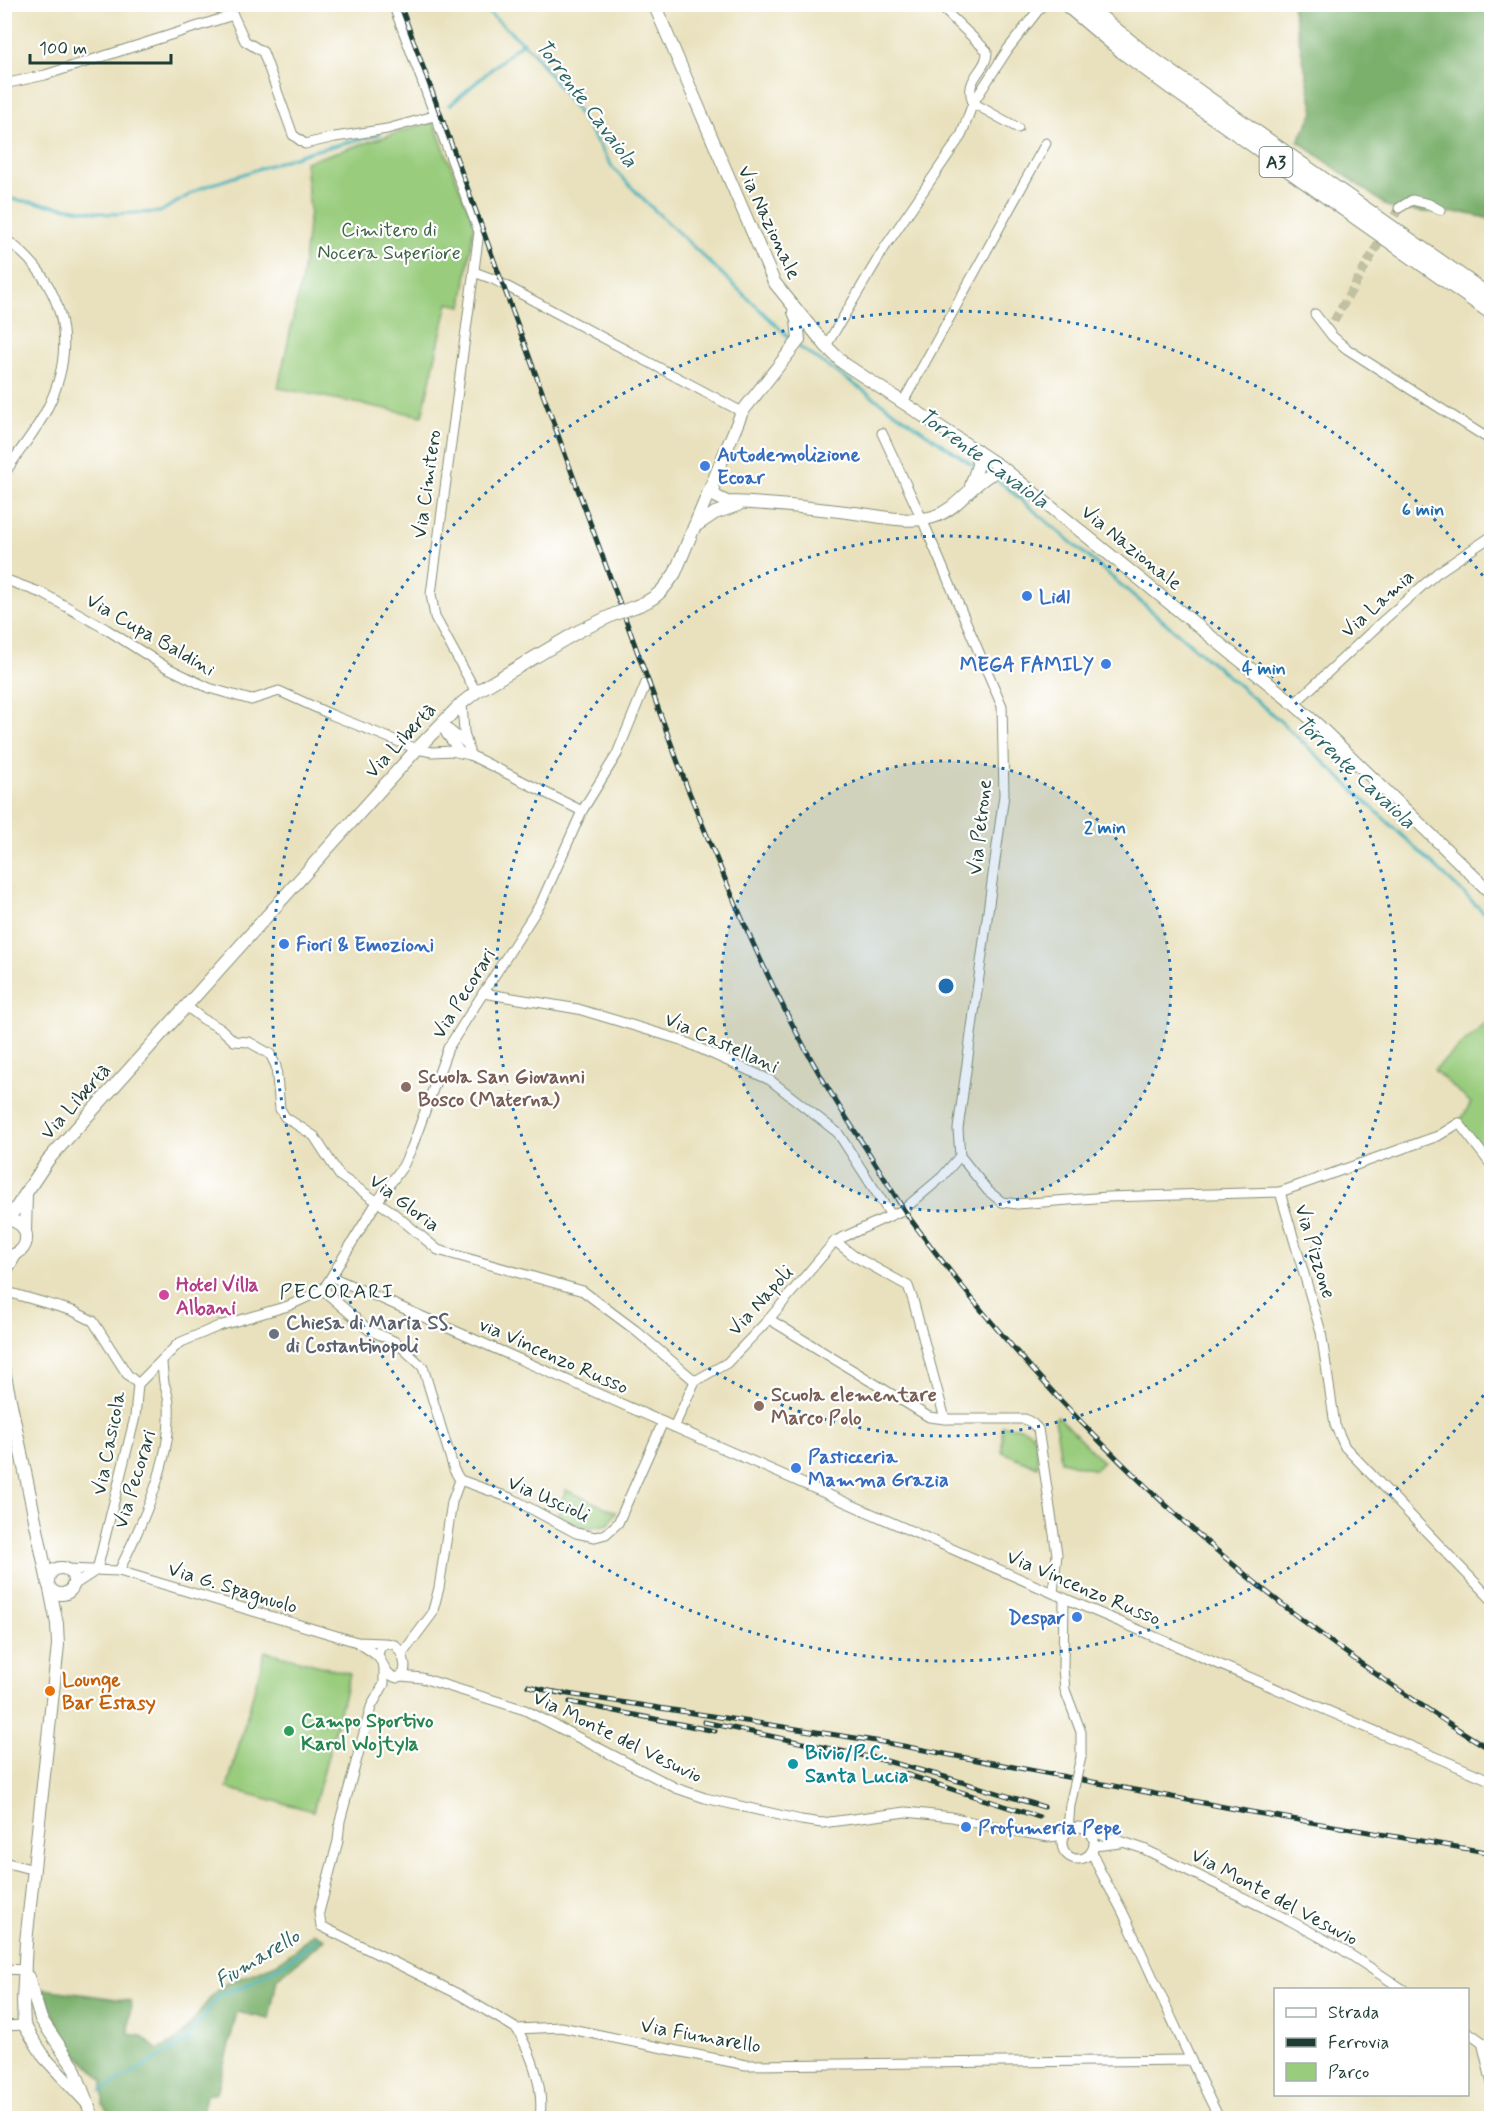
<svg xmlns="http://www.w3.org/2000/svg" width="1496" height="2123" font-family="Mynerve,sans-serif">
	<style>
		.green { fill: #99cc7d; stroke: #5c8458; stroke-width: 1.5 }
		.forest { fill: #7ab06c; stroke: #4c7650; stroke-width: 1.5 }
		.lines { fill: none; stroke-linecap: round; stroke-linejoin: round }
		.stream { stroke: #40b0ba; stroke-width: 3 }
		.minor-tunnel { stroke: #c1c0a2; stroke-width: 9; stroke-dasharray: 9 4.5; stroke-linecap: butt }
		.minor-casing { stroke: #848f78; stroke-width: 11 }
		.major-casing { stroke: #848f78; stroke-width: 14 }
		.highway-casing { stroke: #848f78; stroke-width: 16 }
		.minor { stroke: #fff; stroke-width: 9 }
		.major { stroke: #fff; stroke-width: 12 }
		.highway { stroke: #fff; stroke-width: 14 }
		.rail-casing { stroke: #1f3d34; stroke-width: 5 }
		.rail { stroke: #fff; stroke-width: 3; stroke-dasharray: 9; stroke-linecap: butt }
		.minor-bridge-casing { stroke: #848f78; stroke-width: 11; stroke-linecap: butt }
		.major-bridge-casing { stroke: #848f78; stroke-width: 14; stroke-linecap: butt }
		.minor-bridge { stroke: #fff; stroke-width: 9 }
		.major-bridge { stroke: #fff; stroke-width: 12 }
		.ring { fill: none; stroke: #1f6fb2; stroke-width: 3; stroke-dasharray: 3 6 }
		.shop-dot { fill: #3f7fe0; stroke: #fff; stroke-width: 2 }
		.education-dot { fill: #8d6e63; stroke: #fff; stroke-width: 2 }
		.hotel-dot { fill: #d1479c; stroke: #fff; stroke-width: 2 }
		.worship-dot { fill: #6b7280; stroke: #fff; stroke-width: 2 }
		.food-dot { fill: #e8710a; stroke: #fff; stroke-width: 2 }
		.leisure-dot { fill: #2e9e5b; stroke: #fff; stroke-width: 2 }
		.culture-dot { fill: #0f9aa8; stroke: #fff; stroke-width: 2 }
		.labels { text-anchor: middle; stroke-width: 4.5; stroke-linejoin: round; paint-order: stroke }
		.shield { fill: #fff; stroke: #627771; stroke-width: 1.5 }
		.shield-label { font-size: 18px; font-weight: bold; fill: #1f3d34 }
		.street-label { font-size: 20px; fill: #1f3d34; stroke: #fff }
		.park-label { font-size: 20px; fill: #3e6146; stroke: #fff }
		.shop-label { font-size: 20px; font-weight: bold; fill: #366cbe; stroke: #fff; text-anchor: start }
		.education-label { font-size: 20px; font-weight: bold; fill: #785e54; stroke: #fff; text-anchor: start }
		.hotel-label { font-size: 20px; font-weight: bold; fill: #b23c85; stroke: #fff; text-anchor: start }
		.worship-label { font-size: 20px; font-weight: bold; fill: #5b616d; stroke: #fff; text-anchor: start }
		.food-label { font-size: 20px; font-weight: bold; fill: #c56008; stroke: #fff; text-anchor: start }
		.leisure-label { font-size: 20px; font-weight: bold; fill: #27864d; stroke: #fff; text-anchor: start }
		.culture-label { font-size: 20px; font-weight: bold; fill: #0d838f; stroke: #fff; text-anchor: start }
		.water-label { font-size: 21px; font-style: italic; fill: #2b6563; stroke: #fff }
		.neighbourhood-label { font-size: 21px; letter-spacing: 1.5px; fill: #1f3d34; stroke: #fff }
		.centre { fill: #1f6fb2; stroke: #fff; stroke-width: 3 }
		.ring-label { font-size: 18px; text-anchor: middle; font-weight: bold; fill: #1f6fb2; stroke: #fff; stroke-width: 4.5; stroke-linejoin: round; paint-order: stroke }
	</style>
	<rect width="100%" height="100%" fill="#fff"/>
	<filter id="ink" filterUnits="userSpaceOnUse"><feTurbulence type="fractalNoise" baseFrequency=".0167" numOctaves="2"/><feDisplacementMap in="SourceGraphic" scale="12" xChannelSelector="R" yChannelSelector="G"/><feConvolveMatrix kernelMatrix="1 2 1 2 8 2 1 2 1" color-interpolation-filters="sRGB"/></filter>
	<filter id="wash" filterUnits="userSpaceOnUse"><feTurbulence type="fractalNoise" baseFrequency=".008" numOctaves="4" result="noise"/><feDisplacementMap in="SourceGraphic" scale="24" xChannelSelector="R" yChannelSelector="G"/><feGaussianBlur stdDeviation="1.35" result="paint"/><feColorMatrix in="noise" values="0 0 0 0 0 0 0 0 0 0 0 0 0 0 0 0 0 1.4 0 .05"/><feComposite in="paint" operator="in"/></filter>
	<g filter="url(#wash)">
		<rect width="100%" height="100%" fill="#e9e1bd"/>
		<g class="green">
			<polygon points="428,123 433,123 436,128 474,224 462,306 448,303 422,416 278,388 302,277 310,211 305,162"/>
			<polygon points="1491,1018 1491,1166 1459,1123 1471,1103 1434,1070"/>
			<polygon points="1058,1416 1103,1462 1095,1470 1061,1461 1055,1419"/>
			<path d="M1002 1426C1039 1427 1035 1434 1038 1467L1002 1452Z"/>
			<polygon points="566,1490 616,1512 609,1524 587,1528 565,1518 559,1520 558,1509"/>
			<polygon points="265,1651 350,1674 313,1811 227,1788"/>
		</g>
		<g class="forest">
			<polygon points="1292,5 1491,5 1491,219 1464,213 1423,212 1390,208 1298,141 1314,112"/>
			<polygon points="313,1933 325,1939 277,1979 269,2019 237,2012 217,2093 206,2095 201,2118 111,2118 103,2104 103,2080 65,2042 43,1989 131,2001 129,2034 141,2036 158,2050 176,2041 185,2032 211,1997 225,1984 276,1964 295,1950"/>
		</g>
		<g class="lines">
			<g class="stream">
				<polyline points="479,4 533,52 582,118 613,168 646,202 793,341"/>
				<polyline points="450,105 523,42"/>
				<polyline points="4,198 109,214 160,212 201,188 309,152 380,134"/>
				<polyline points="798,346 973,465"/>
				<polyline points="991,477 1004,485 1278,719 1492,920"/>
				<polyline points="101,2091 184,2043 219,1996 251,1983 289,1961 318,1938"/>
			</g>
		</g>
	</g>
	<g filter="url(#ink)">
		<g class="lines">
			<polyline class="minor-tunnel" points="1334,321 1399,208"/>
			<defs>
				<g id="minor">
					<polyline points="393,4 479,232 431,594 435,617 476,692"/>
					<polyline points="4,84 45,75 233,15 245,41 263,52 293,135 305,144 335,137 387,129 434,116"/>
					<polyline points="1018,128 973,103 1008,49 1043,4"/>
					<polyline points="1399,208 1412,200 1429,204 1440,210"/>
					<path d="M4 238C63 280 80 343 47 409 36 432 17 452 4 475"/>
					<polyline points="474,272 493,279 742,412"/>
					<polyline points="1315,314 1332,336 1347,349 1492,441"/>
					<path d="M826 346 885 247 961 136 973 103C963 77 988 71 987 51L938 4"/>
					<polyline points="903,402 1046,143"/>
					<polyline points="4,579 44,594 106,629 166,667 209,688 251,700 279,691 332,715 417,749 432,752 452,751 470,755 582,811"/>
					<polyline points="462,703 464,732 470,755"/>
					<polyline points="1294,704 1385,619 1437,573 1489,538 1492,539"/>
					<polyline points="441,724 447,735 461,753"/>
					<polyline points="443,725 467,744"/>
					<polyline points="483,993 578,1009 681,1040 770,1080 838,1133 891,1215"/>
					<polyline points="186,1006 203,1019 221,1029 234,1041 249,1042 270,1054 276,1066 280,1109 285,1117 314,1136 340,1176 391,1211 438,1250 583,1291 635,1330 695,1381"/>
					<polyline points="960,1156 988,1191 1002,1202 1017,1204 1108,1197 1280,1192 1321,1332 1335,1425 1345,1447 1492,1600"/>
					<polyline points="1280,1192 1438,1136 1459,1123 1492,1166"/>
					<polyline points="835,1241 854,1256 908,1286 913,1300 945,1419 1025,1419 1032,1423 1038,1429 1057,1554 1053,1593"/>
					<polyline points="332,1277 1064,1598 1492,1781"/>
					<polyline points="323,1290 369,1330 396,1342 423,1367 454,1470 460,1480 452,1502 439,1588 432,1614 402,1654"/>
					<polyline points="4,1291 73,1311 93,1321 127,1374 138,1384"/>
					<polyline points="769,1319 929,1417 945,1419"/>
					<polyline points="138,1384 179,1343 219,1326 288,1306 323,1290 377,1202 403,1166 412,1147 448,1048 541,903 582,811 617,754 646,683"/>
					<polyline points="674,1427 695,1381 727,1363 769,1319 835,1241 903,1210 942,1177 960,1156 958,1129 1004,795 1002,706 922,519 882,433"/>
					<polyline points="460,1480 513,1499 576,1533 595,1537 606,1534 618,1523 663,1422"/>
					<polyline points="65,1569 119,1571 357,1642 384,1643"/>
					<polyline points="97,1570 135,1417 138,1384"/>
					<path d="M119 1571C143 1522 172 1460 169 1405 169 1397 166 1390 164 1383 163 1375 162 1367 162 1360"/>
					<polyline points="74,1585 97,1570"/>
					<polyline points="1064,1598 1063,1668 1065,1690 1081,1732 1081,1757"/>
					<path d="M357 1642C364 1647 372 1651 378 1657 385 1665 385 1675 397 1678L404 1673C407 1663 402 1653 395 1645L387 1643 381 1646 378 1654 380 1659"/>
					<polyline points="384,1668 384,1684 371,1707 340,1821 338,1841 319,1912 321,1926 460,1995 517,2029 561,2027 746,2065 1190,2060"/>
					<polyline points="401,1676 422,1678 525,1710 676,1788 705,1798 801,1820 822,1823 906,1812 952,1817 992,1827 1049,1837 1065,1835"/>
					<circle cx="1078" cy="1843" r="16"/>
					<polyline points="1087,1830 1144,1849 1289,1920 1340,1948 1404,1990"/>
					<polyline points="1068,1831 1070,1805"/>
					<polyline points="1094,1846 1121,1843"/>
					<path d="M1092 1851C1099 1875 1115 1894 1125 1917 1156 1984 1186 2052 1219 2118"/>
					<polyline points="4,1862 34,1870"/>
					<polyline points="4,1969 26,1970"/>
					<polyline points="4,2026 24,2025"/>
					<path d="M517 2029C533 2057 544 2087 540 2118"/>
					<polyline points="1468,2032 1492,2049"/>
					<polyline points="1482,2042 1492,2084"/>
				</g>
				<g id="major">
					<polyline points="654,4 774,282 826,346 843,363 1004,469 1294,704 1320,727 1492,894"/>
					<path d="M712 485 715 496 727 502C770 503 812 508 855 513 879 516 909 524 933 517 962 508 973 477 1004 469"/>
					<polyline points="971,486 978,465 976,450"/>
					<polyline points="694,527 715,513 738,505"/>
					<path d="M634 607C655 600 663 591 675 573L742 412 799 340 797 319 794 312"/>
					<polyline points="6,1219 14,1211 48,1160 417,749 462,703 476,692 579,631 615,614"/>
					<path d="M4 1220C33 1218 34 1257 4 1256"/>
					<polyline points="25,1231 26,1194"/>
					<polyline points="4,1274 15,1255"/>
					<polyline points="4,1371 48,1582"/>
					<circle cx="61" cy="1581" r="13"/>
					<polyline points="50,1589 57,1624 58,1645 26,1942 23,2001 24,2025 45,2058 88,2104"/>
					<polyline points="28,1977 41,2019 73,2066 93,2118"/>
				</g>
				<g id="highway">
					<polyline points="1066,4 1122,51 1172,88 1492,313"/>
					<polyline points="1084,4 1145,54 1492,298"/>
				</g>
			</defs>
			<use href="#minor" class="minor-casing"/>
			<use href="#major" class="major-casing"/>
			<use href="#highway" class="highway-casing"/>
			<use href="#minor" class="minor"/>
			<use href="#major" class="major"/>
			<use href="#highway" class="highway"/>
			<defs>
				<g id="rail">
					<path d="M400 4 687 787C729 890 771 994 829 1090 844 1115 861 1140 877 1166 888 1184 899 1203 911 1220 1037 1391 1190 1542 1363 1665 1405 1694 1447 1724 1492 1750"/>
					<polyline points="528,1686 563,1694"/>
					<polyline points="555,1692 882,1742 1251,1812 1492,1853"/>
					<polyline points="570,1702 715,1731"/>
					<polyline points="704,1722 879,1759 945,1777 1044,1807"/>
					<polyline points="905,1774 1039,1817"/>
				</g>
			</defs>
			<use href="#rail" class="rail-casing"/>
			<use href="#rail" class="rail"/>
			<defs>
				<polyline id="minor-bridge" points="1070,1805 1081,1757"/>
				<polyline id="major-bridge" points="615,614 634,607"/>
			</defs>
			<use href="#minor-bridge" class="minor-bridge-casing"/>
			<use href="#major-bridge" class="major-bridge-casing"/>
			<use href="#minor-bridge" class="minor-bridge"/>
			<use href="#major-bridge" class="major-bridge"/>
		</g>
	</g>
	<circle cx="946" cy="986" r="225" fill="#1f6fb2" fill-opacity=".12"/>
	<g class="ring">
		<circle cx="946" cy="986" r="225"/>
		<circle cx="946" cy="986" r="450"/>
		<path d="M1489 1388A675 675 0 1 1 1489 584"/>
	</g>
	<g class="shop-dot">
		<circle cx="705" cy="466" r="6"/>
		<circle cx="1027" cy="596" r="6"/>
		<circle cx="1106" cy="664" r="6"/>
		<circle cx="284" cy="944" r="6"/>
		<circle cx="796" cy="1468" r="6"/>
		<circle cx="1077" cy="1617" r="6"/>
		<circle cx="966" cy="1827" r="6"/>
	</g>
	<g class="education-dot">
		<circle cx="406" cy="1087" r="6"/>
		<circle cx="759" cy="1406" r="6"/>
	</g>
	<circle class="hotel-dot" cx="164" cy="1295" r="6"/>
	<circle class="worship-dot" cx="274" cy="1334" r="6"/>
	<circle class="food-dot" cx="50" cy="1691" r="6"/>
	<circle class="leisure-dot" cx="289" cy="1731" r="6"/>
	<circle class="culture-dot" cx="793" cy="1764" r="6"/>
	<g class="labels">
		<rect class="shield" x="1259.5" y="147" width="33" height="30" rx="4.5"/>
		<g class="shield-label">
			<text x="1276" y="168">A3</text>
		</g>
		<g class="street-label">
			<text transform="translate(770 222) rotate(65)" y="7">Via Nazionale</text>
			<text transform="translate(426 484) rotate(-82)" y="7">Via Cimitero</text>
			<text transform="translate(1132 547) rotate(39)" y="7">Via Nazionale</text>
			<text transform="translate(1377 603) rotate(-42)" y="7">Via Lamia</text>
			<text transform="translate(151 634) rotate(30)" y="7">Via Cupa Baldini</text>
			<text transform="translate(400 740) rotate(-47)" y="7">Via Libertà</text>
			<text transform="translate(979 827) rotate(-84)" y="7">Via Petrone</text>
			<text transform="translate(463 993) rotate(-58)" y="7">Via Pecorari</text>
			<text transform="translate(722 1042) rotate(24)" y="7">Via Castellani</text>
			<text transform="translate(75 1101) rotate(-48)" y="7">Via Libertà</text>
			<text transform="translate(405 1202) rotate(37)" y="7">Via Gloria</text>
			<text transform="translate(1316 1251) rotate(73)" y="7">Via Pizzone</text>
			<text transform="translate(760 1300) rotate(-48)" y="7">Via Napoli</text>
			<text transform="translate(554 1355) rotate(24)" y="7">via Vincenzo Russo</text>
			<text transform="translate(108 1443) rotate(-79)" y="7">Via Casicola</text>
			<text transform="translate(134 1479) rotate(-73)" y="7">Via Pecorari</text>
			<text transform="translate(549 1498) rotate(24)" y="7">Via Uscioli</text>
			<text transform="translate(233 1587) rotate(17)" y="7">Via G. Spagnuolo</text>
			<text transform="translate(1084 1587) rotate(23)" y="7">Via Vincenzo Russo</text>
			<text transform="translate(618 1736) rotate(26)" y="7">Via Monte del Vesuvio</text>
			<text transform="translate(1275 1896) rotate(28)" y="7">Via Monte del Vesuvio</text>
			<text transform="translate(701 2035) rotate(10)" y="7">Via Fiumarello</text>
		</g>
		<g class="park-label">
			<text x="389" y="236">Cimitero di<tspan x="389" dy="23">Nocera Superiore</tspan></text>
		</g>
		<g class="shop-label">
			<text x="717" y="461">Autodemolizione<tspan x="717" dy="23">Ecoar</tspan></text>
			<text x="1039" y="603">Lidl</text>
			<text x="1094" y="671" text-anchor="end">MEGA FAMILY</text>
			<text x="296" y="951">Fiori &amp; Emozioni</text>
			<text x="808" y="1463">Pasticceria<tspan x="808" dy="23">Mamma Grazia</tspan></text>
			<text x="1065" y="1624" text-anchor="end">Despar</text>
			<text x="978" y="1834">Profumeria Pepe</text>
		</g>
		<g class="education-label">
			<text x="418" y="1083">Scuola San Giovanni<tspan x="418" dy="23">Bosco (Materna)</tspan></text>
			<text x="771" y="1401">Scuola elementare<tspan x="771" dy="23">Marco Polo</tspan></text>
		</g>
		<g class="hotel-label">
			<text x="176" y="1291">Hotel Villa<tspan x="176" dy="23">Albani</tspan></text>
		</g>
		<g class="worship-label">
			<text x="286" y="1329">Chiesa di Maria SS.<tspan x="286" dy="23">di Costantinopoli</tspan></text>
		</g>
		<g class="food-label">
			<text x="62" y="1686">Lounge<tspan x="62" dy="23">Bar Estasy</tspan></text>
		</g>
		<g class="leisure-label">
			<text x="301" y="1727">Campo Sportivo<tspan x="301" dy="23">Karol Wojtyla</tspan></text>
		</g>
		<g class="culture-label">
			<text x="805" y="1759">Bivio/P.C.<tspan x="805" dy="23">Santa Lucia</tspan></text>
		</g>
		<g class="water-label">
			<text transform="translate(587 103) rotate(53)" y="7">Torrente Cavaiola</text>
			<text transform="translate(984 458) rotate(36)" y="7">Torrente Cavaiola</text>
			<text transform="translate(1356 772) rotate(43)" y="7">Torrente Cavaiola</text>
			<text transform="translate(257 1958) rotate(-31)" y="7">Fiumarello</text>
		</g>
		<g class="neighbourhood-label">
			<text x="337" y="1298">PECORARI</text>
		</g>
	</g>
	<circle cx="946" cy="986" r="9" class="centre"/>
	<g class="ring-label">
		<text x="1423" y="515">6 min</text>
		<text x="1264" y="674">4 min</text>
		<text x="1105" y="833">2 min</text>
	</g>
	<rect width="1496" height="2123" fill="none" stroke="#fff" stroke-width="24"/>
	<rect x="1274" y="1988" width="195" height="108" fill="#ffffff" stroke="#a5b1ae" stroke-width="1.5"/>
	<rect x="1286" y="2008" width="30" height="9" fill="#ffffff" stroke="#a5b1ae" stroke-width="1.5"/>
	<text x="1328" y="2018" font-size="18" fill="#1f3d34">Strada</text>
	<rect x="1286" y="2038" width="30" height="9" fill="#1f3d34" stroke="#a5b1ae" stroke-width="1.5"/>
	<text x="1328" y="2048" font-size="18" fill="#1f3d34">Ferrovia</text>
	<rect x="1286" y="2063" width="30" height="18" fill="#99cc7d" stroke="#a5b1ae" stroke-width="1.5"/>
	<text x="1328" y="2078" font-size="18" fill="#1f3d34">Parco</text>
	<path d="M30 54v9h141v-9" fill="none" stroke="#1f3d34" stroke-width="3"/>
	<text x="39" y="54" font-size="18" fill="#1f3d34" stroke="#ffffff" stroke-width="4.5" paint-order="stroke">100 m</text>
</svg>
